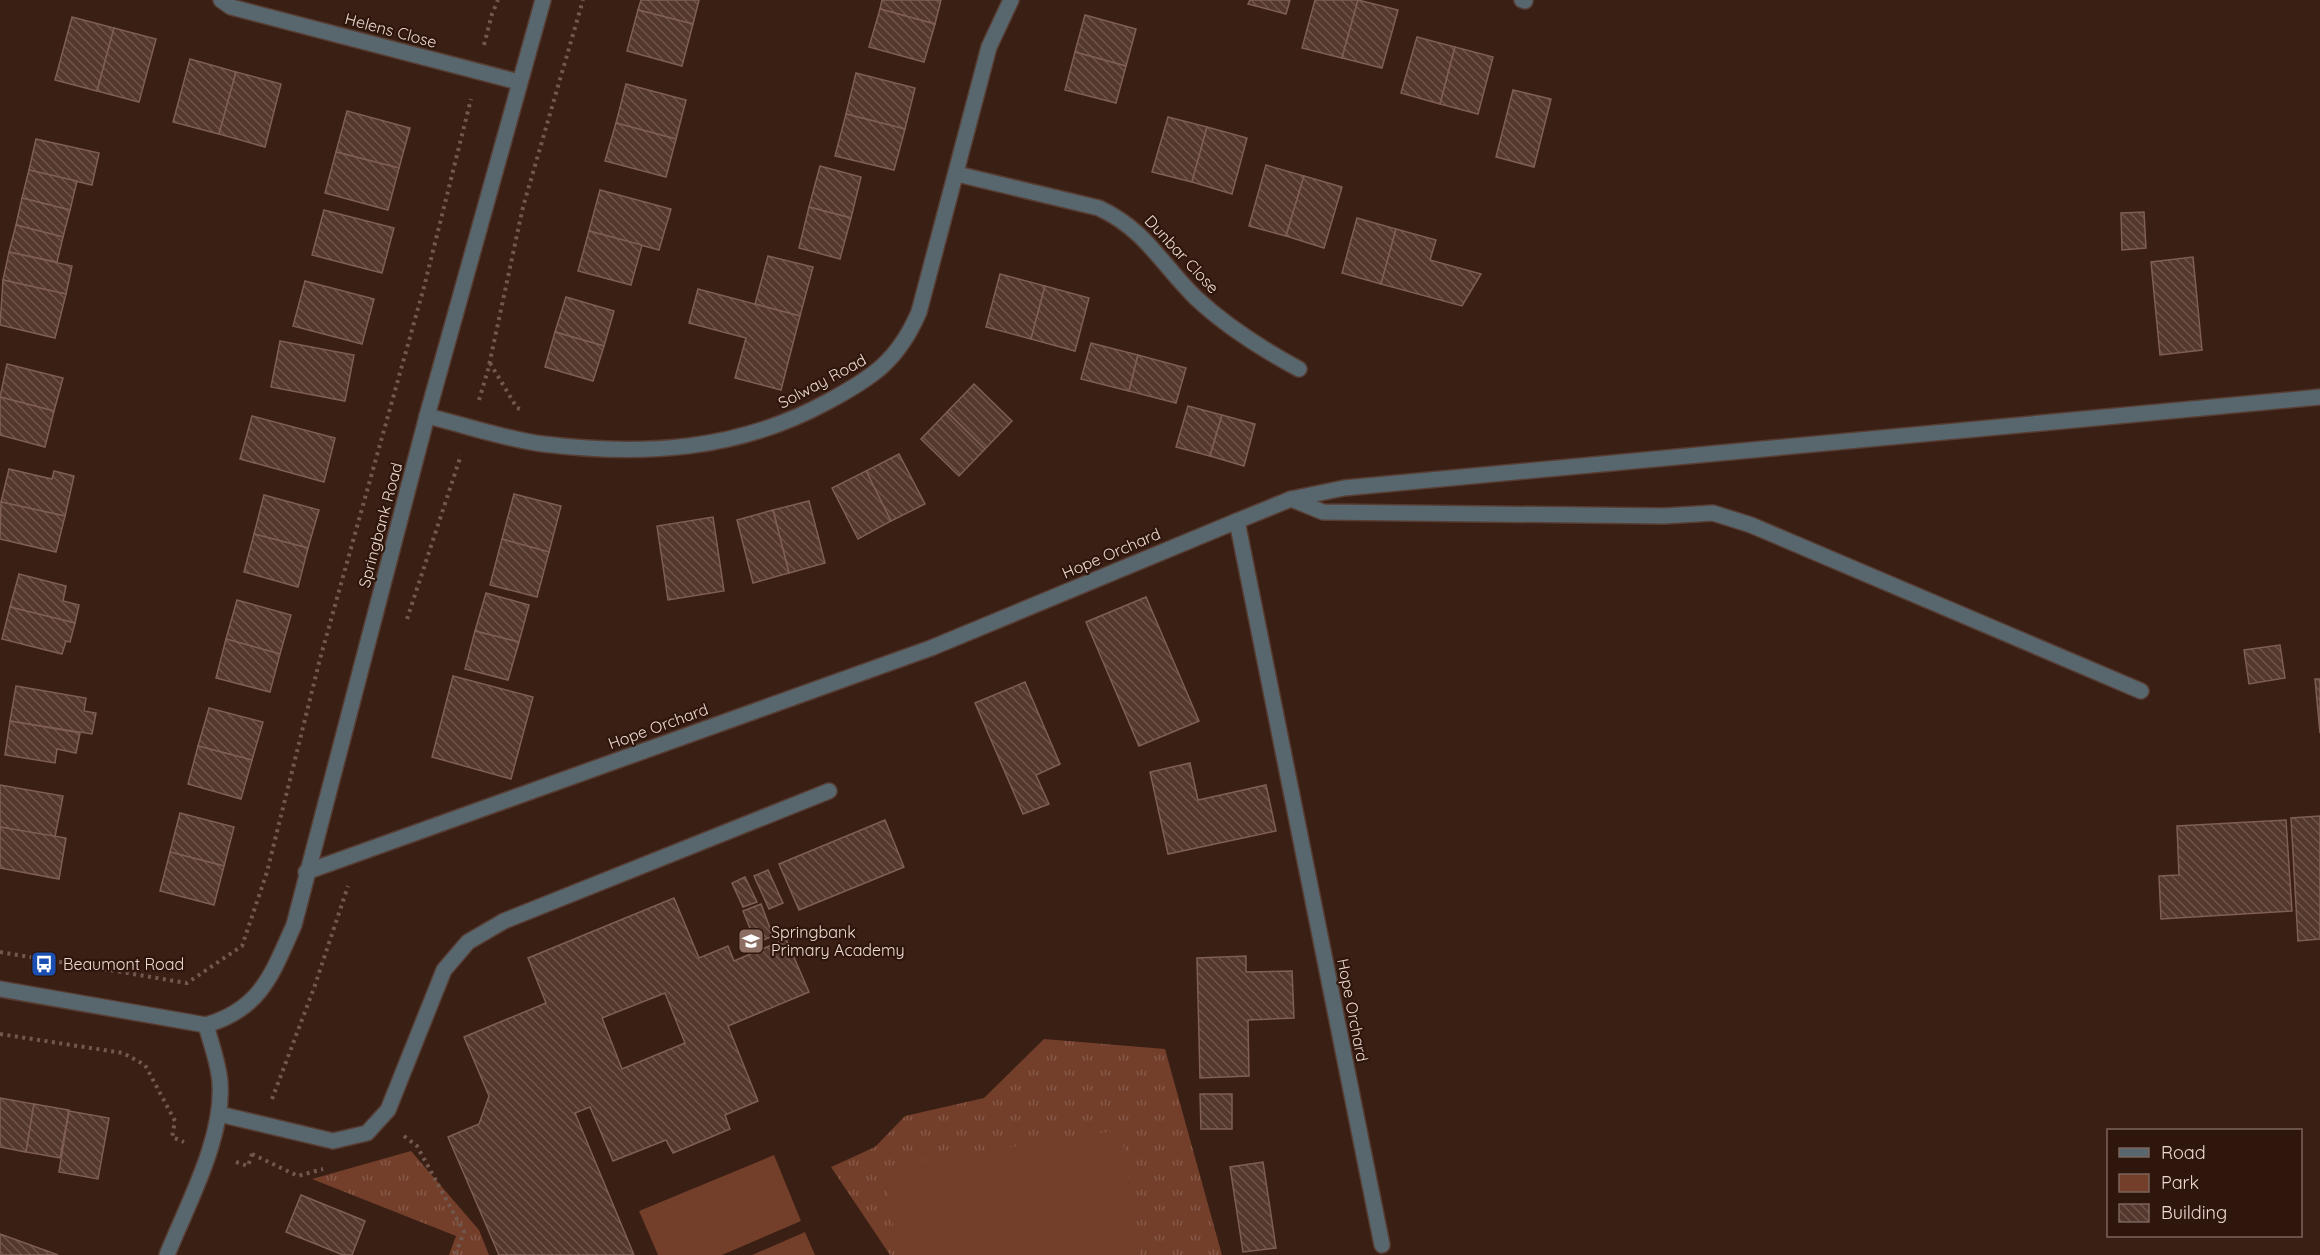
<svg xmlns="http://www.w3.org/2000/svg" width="2320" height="1255" font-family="Quicksand,sans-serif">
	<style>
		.grass { fill: url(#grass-tufts) }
		.green { fill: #733e2a }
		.building { fill: url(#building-back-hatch); stroke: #7f5f54; stroke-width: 1.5; fill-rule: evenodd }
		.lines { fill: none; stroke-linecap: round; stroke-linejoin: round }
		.service-casing { stroke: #573d33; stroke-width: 18 }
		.minor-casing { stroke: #573d33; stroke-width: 18 }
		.tertiary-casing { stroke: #573d33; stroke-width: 18 }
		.path { stroke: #71594f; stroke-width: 4; stroke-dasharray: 3 4.5; stroke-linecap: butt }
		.service { stroke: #58666d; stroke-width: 15 }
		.minor { stroke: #58666d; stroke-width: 15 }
		.tertiary { stroke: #58666d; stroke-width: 15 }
		.labels { text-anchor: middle; stroke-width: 4.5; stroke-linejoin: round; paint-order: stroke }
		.street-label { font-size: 16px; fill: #eddad3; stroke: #2f160c }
		.poi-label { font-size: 16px; fill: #eddad3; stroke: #2f160c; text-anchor: start }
	</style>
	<defs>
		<pattern id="grass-tufts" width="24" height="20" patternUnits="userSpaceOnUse" patternTransform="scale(1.5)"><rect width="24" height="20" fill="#733e2a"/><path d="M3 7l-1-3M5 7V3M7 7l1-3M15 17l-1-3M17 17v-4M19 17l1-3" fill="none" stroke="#875948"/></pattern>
		<pattern id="building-back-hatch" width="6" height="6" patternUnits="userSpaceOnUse" patternTransform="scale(1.5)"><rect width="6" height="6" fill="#55382d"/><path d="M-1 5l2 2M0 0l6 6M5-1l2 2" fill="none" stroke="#6e544b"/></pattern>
	</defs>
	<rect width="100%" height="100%" fill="#3a1f15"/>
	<g class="grass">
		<polygon points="1044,1039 1165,1049 1222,1255 890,1255 831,1167 875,1147 905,1116 984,1098"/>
		<polygon points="411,1151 479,1230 489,1255 449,1255 456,1236 312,1179"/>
	</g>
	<g class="green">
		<polygon points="1121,1130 1140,1255 898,1255 884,1167"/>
		<polygon points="774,1155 801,1221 722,1255 658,1255 639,1211"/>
		<polygon points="805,1232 815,1255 752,1255"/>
	</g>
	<g class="building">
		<polygon points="641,0 699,0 693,24 638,10"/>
		<polygon points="882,0 941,0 935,24 880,9"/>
		<polygon points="1250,0 1290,0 1286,14 1248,4"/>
		<polygon points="1315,0 1358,0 1342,58 1302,48"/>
		<polygon points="1358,0 1398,10 1382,68 1342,58"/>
		<polygon points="880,9 935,24 924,62 869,47"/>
		<polygon points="638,10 693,24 682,66 627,51"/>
		<polygon points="1085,15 1136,29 1126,66 1075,52"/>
		<polygon points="72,17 114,28 97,91 55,80"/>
		<polygon points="114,28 156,39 139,102 97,91"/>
		<polygon points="1417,37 1455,47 1440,104 1401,93"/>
		<polygon points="1455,47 1493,57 1478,114 1440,104"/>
		<polygon points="1075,52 1126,66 1116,103 1065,90"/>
		<polygon points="190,59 236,72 219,134 173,122"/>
		<polygon points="236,72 281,84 265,147 219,134"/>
		<polygon points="856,73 915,88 905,129 846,114"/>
		<polygon points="626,84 686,100 676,139 616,123"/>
		<polygon points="1513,90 1551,99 1534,167 1496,157"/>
		<polygon points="347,111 410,128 399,168 336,152"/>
		<polygon points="846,114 905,129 894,170 835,156"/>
		<polygon points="1168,117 1207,127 1192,182 1152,172"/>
		<polygon points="616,123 676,139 666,177 605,161"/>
		<polygon points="1207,127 1247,138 1232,194 1192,182"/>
		<polygon points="36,139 99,153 92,185 29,170"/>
		<polygon points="336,152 399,168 388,210 325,193"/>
		<polygon points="1266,165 1304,176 1286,236 1249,226"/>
		<polygon points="820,166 861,177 851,218 809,207"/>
		<polygon points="29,170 77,181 70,210 22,198"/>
		<polygon points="1304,176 1342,187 1324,248 1286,236"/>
		<polygon points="600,190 671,209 659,250 589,231"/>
		<polygon points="22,198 70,210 63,237 16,225"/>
		<polygon points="809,207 851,218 840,259 799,248"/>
		<polygon points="324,210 394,228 382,273 312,255"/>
		<polygon points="2144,212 2146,248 2122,250 2121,213"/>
		<polygon points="1357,218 1396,229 1381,284 1342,273"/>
		<polygon points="16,225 63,237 57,262 9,252"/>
		<polygon points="1396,229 1436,240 1430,260 1481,274 1462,306 1381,284"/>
		<polygon points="589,231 642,245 631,285 578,271"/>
		<polygon points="9,252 72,266 66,294 3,280"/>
		<polygon points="768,256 813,267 800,316 755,304"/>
		<polygon points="2193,257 2202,350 2160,355 2151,262"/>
		<polygon points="1000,274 1045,286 1031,339 986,327"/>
		<polygon points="3,280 66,294 55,338 0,325"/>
		<polygon points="305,281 374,299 362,344 293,326"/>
		<polygon points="1045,286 1089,298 1075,351 1031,339"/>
		<polygon points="698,289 800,316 781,390 735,378 746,338 689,323"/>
		<polygon points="566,297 614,311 604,346 555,332"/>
		<polygon points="555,332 604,346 593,381 545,367"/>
		<polygon points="280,341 354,355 345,401 271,387"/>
		<polygon points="1091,343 1138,355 1129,391 1081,379"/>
		<polygon points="1138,355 1186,368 1176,403 1129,391"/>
		<polygon points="7,364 63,378 54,411 0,397"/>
		<polygon points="974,384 1012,421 985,449 947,412"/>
		<polygon points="0,397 54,411 45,447 0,435"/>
		<polygon points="1188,406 1222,415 1210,456 1176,447"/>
		<polygon points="947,412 985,449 959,476 921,439"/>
		<polygon points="1222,415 1255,424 1244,466 1210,456"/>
		<polygon points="252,416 335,438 324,482 240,459"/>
		<polygon points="899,454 925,504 891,521 866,471"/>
		<polygon points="9,469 52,479 54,471 74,476 65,516 1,502"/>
		<polygon points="866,471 891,521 858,539 832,488"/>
		<polygon points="514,494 561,506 549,552 502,539"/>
		<polygon points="264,495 319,510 308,548 254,534"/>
		<polygon points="809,501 825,563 789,573 773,510"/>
		<polygon points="1,502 65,516 56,552 0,539"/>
		<polygon points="773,510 789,573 753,583 737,520"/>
		<polygon points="713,517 724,591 668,600 657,526"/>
		<polygon points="254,534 308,548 298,587 244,572"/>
		<polygon points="502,539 549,552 537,597 490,585"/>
		<polygon points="19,574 66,586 63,601 79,605 75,623 10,607"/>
		<polygon points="486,593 529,605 519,642 475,631"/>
		<polygon points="1146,597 1199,721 1139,746 1086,622"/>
		<polygon points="237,600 291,615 280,654 226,639"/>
		<polygon points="10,607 75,623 70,642 66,641 62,654 2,639"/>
		<polygon points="475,631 519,642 508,680 465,669"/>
		<polygon points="226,639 280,654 270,692 216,678"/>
		<polygon points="2280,645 2285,678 2249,684 2244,650"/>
		<polygon points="453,676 533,697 511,779 432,757"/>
		<polygon points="2315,679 2320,679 2320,733"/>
		<polygon points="1025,682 1060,764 1036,775 1049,804 1023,814 975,703"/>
		<polygon points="16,686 86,698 84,711 96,713 92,734 10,721"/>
		<polygon points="209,708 263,722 252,760 198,746"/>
		<polygon points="10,721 80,733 76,753 57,749 55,763 5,755"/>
		<polygon points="198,746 252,760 241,799 188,784"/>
		<polygon points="1190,763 1198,800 1266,785 1276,831 1168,854 1150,772"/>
		<polygon points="0,785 63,796 55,837 0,827"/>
		<polygon points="180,813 234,827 224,866 170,852"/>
		<polygon points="2320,816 2320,939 2298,941 2291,818"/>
		<polygon points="885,820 904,867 799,910 779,864"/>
		<polygon points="2286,820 2292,911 2161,919 2159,876 2179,875 2177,826"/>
		<polygon points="0,827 66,838 59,879 0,868"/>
		<polygon points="170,852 224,866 214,905 160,891"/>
		<polygon points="768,870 783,903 769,909 754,876"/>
		<polygon points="745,877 757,902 743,907 732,883"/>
		<path d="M674 898 699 958 728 946 734 961 786 939 809 992 728 1026 758 1101 725 1115 730 1129 673 1153 666 1140 613 1161 590 1107 575 1113 634 1255H499L448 1137 479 1124 489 1096 464 1037 546 1003 528 958ZM665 993 685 1043 622 1069 602 1018Z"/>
		<polygon points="761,904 773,936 756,943 743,911"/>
		<polygon points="1246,956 1246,972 1292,971 1294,1018 1248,1020 1249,1076 1200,1078 1197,958"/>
		<polygon points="1200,1094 1232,1094 1232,1129 1201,1129"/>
		<polygon points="0,1098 34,1104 26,1152 0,1147"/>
		<polygon points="34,1104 69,1110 60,1158 26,1152"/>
		<polygon points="69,1111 109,1118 98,1179 59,1172"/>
		<polygon points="1263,1162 1276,1248 1243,1252 1230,1167"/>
		<polygon points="301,1195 365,1221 352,1255 343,1255 286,1232"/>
		<polygon points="0,1234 58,1255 0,1255"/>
	</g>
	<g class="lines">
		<defs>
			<g id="service">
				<polyline points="1291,499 1323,512 1664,516 1713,513 1751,525 2141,691"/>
				<polyline points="1237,521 1291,499 1344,488 2320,397"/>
				<polyline points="219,1114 333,1141 367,1133 388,1110 444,970 468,942 504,921 829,791"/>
			</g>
			<g id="minor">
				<polyline points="221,0 231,7 519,82"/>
				<polyline points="1522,0 1525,1"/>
				<path d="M957 174 1099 208C1146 230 1161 264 1196 298 1227 327 1262 349 1299 369"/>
				<path d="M427 416C465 425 504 439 543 444 643 456 737 451 827 402 872 378 898 361 919 312L989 47 1011 0"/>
				<polyline points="306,872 931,648 1237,521 1382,1245"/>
				<path d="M167 1255C187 1205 224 1138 220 1083 219 1064 211 1044 206 1025"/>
			</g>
			<path id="tertiary" d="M0 989 206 1025C261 1009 272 974 294 925L427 416 543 0"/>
		</defs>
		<use href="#service" class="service-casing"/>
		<use href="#minor" class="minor-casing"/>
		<use href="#tertiary" class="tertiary-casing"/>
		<g class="path">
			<polyline points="484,45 492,14 498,0"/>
			<polyline points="490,363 517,408 520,409"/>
			<polyline points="479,400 488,370 523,207 583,0"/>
			<polyline points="407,619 461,455"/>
			<polyline points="0,952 187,983 242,946 267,872 320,659 424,287 471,99"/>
			<polyline points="0,1034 123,1053 145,1065 175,1121 172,1137 184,1142"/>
			<polyline points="272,1099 314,988 348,886"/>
			<polyline points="404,1136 417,1146 464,1232 455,1255"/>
			<polyline points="252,1154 298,1176 323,1169"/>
			<polyline points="236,1162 248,1166 253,1151"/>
		</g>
		<use href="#service" class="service"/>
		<use href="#minor" class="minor"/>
		<use href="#tertiary" class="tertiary"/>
	</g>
	<defs>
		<symbol id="school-square" viewBox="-11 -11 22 22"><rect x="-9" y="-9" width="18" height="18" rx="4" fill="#8d6e63" stroke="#2f160c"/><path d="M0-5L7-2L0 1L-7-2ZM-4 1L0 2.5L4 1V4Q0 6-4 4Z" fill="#fff"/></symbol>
		<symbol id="bus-square" viewBox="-11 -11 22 22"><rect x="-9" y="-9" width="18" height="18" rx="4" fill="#1a4fb4" stroke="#2f160c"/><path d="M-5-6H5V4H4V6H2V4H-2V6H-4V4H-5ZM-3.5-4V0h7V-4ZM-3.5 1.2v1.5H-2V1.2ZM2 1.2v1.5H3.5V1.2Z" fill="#fff"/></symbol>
	</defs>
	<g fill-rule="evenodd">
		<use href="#school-square" x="736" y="926" width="30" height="30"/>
		<use href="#bus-square" x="29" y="949" width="30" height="30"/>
	</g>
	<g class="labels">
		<g class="street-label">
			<text transform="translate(391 30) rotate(15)" y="6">Helens Close</text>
			<text transform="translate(1182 254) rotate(47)" y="6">Dunbar Close</text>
			<text transform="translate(822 381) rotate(-28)" y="6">Solway Road</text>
			<text transform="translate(380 525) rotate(-75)" y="6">Springbank Road</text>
			<text transform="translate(1111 553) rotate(-23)" y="6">Hope Orchard</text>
			<text transform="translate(658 726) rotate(-20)" y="6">Hope Orchard</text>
			<text transform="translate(1353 1010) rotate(79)" y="6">Hope Orchard</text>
		</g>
		<g class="poi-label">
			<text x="771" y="938">Springbank<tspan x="771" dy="18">Primary Academy</tspan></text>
			<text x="63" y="970">Beaumont Road</text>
		</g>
	</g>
	<rect x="2107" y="1129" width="195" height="108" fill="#2f160c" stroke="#7b645c" stroke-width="1.5"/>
	<rect x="2119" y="1148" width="30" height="9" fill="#58666d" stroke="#7b645c" stroke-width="1.5"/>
	<text x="2161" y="1159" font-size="18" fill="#eddad3">Road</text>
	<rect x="2119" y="1174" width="30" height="18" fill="#733e2a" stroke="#7b645c" stroke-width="1.5"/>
	<text x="2161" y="1189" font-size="18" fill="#eddad3">Park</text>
	<rect x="2119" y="1204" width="30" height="18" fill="url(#building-back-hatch)" stroke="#7b645c" stroke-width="1.5"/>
	<text x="2161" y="1219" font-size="18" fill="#eddad3">Building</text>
</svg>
